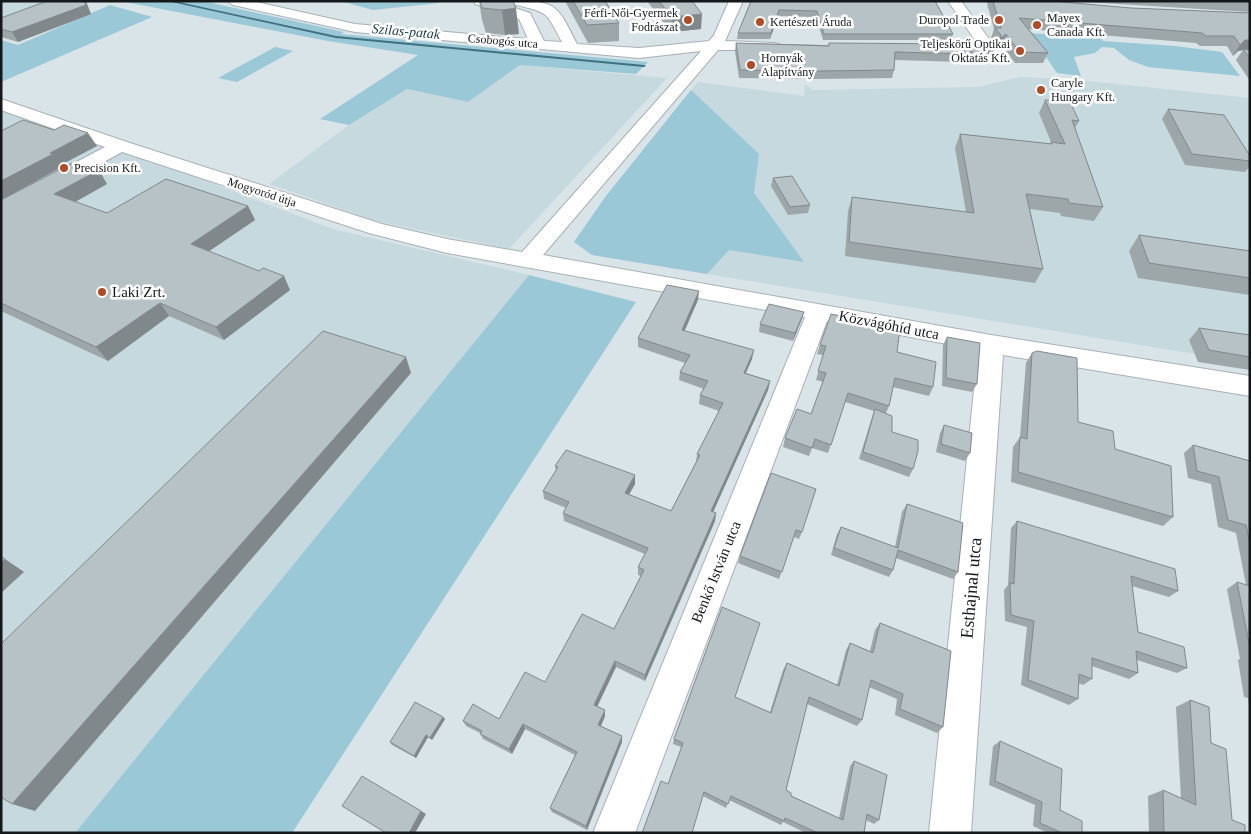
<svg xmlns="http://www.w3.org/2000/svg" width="1251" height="834" font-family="Georgia,serif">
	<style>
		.built { fill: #c5d9df }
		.green { fill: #9ac8d7 }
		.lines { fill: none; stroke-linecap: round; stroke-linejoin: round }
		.stream { fill: #3e7080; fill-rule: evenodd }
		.minor-casing { stroke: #a7b1b5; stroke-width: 2 }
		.minor { fill: #fff; fill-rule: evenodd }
		.wall { fill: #9da7aa }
		.shaded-wall { fill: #80888b }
		.building { fill: #b7c2c6; stroke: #80888b }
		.poi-dot { fill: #b24b25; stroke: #fff; stroke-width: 2 }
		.labels { text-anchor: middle; stroke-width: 5; stroke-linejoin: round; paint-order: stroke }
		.far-poi-label { font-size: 12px; fill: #15181a; stroke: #fff; text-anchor: start }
		.far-street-label { font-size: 12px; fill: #15181a; stroke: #fff }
		.far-water-label { font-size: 14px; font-style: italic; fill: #1b3d47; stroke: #fff }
		.poi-label { font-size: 15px; fill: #15181a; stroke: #fff; text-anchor: start }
		.street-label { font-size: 15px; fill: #15181a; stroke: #fff }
		.near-street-label { font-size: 18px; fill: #15181a; stroke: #fff }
	</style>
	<rect width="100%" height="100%" fill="#d9e4e8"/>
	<g class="built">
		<polygon points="1,1 64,1 1,24"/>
		<polygon points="520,65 667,78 509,249 376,221 269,184 349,125 407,89 468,102"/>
		<polygon points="1020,77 1079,80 1250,98 1250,363 592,255 574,242 606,196 698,82 804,96 805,84 812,90 978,87"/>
		<polygon points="1,103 333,229 529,275 75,833 1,833"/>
	</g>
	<g class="green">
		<polygon points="120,1 203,1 344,32 341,34 648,62 636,74 520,65 468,102 407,89 349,125 320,119 418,55 328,41"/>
		<polygon points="340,1 438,1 439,3 373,10"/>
		<polygon points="110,5 152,17 1,82 1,40 18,45"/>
		<polygon points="988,6 1077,14 1090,21 1115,22 1121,31 1096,29 1103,41 1175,46 1222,52 1240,76 1148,67 1129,60 1114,48 1102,47 1095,53 1074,57 1081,76 1057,73 1036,42 1002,37 994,31 1092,37 1085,23 1012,17 987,8"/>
		<polygon points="275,47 293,51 237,82 218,78"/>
		<polygon points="691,90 759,154 754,193 804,262 729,250 707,274 592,255 574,242 606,196"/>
		<polygon points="529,275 636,302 292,833 75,833"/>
	</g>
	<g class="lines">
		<polygon class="stream" points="167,1 174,1 336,36 644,65 646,66 644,67 336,38"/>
		<defs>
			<g id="minor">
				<path d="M227 1H252L355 24 528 39 519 19 475 4 474 1H494L530 13 544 41 562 42C545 9 548 13 512 4L511 1C557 1 557 4 577 44L639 48 709 41 714 35 729 1H743L725 41 774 43 779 44 781 47 779 50H718L543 255 991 335 1250 376V396L1003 355 971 833H929L978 350 827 321 635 833H593L805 317 447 253 369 233 122 152 8 214 1 216V202L105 147 1 110V99L130 143 382 224 447 239 522 252 701 51 639 58 355 32 233 5Z"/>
				<polygon points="948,1 961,1 995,47 993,50 922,50 920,47 922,44 927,43 977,43"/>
			</g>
		</defs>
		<use href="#minor" class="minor-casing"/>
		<use href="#minor" class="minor"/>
	</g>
	<g class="wall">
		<polygon points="479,1 513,1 519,34 505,35 486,33 482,20"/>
		<polygon points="565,1 605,1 619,23 619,41 588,43"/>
		<polygon points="647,1 692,1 701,29 671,32"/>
		<polygon points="751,1 935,1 953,34 951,40 823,40 816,17 778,16 770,39 737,39 738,33"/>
		<polygon points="987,1 1250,1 1250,12 1085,2 1053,1 1131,8 1250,13 1250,49 1247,50 1250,50 1250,81 1236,60 1243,50 1238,51 1233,56 1227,46 1200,46 1196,43 1029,29 1048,53 1043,63 1015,63 1001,44 996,50 997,46 996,45 993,52 982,62 970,62 969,52 972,45 996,45 991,38 994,29 987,3"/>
		<polygon points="91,14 18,42 1,37 1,18"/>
		<polygon points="736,43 828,45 829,43 966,54 963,62 895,60 894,70 892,78 815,79 739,78 735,51"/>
		<polygon points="1045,100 1079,121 1075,128 1103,207 1094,221 1061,216 1060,213 1030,209 1043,269 1035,283 845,256 848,211 852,197 966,212 955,148 960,134 1050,144 1051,142 1039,113"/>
		<polygon points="1168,109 1250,156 1250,166 1245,172 1185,165 1162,119"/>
		<polygon points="773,178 810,205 808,213 788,215 771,186"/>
		<polygon points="107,184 75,202 107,213 248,206 255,220 209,251 290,290 224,340 169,316 108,361 1,311 1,200"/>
		<polygon points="1139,235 1250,251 1250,295 1138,278 1129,251"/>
		<polygon points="698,300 684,331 752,359 746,373 770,381 768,390 713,512 716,513 715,521 645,681 616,667 597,707 605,716 601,726 622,736 622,742 587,830 552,812 550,808 575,755 525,729 512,754 483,739 480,733 466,726 463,721 499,719 545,682 614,629 641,576 638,575 638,567 645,554 564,521 563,513 566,508 544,499 543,491 556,471 555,466 635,475 635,484 629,495 671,511 696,462 697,454 719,411 699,404 700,395 704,389 679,380 680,372 685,363 638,347 638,338"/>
		<polygon points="804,312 801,321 793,341 759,332 760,324"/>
		<polygon points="1199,328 1250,335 1250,370 1198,362 1189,340"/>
		<polygon points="947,337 977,384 972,392 942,386 943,345"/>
		<polygon points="820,345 897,352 933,387 929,396 893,387 889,406 886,413 892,432 913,469 909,477 859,459 872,417 874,411 845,402 828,453 812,448 809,456 783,447 785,438 811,414 823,382 816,380 823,355 817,354"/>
		<polygon points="1032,353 1078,422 1115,449 1173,517 1163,526 1011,482 1013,447 1020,437 1026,363"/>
		<polygon points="944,425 970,453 965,461 936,452 940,433"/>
		<polygon points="1193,445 1250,461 1250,710 1248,698 1244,697 1238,660 1240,659 1227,589 1237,582 1246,585 1236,533 1218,527 1211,484 1188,478 1184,453"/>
		<polygon points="771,473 802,532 799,539 794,537 779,579 738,563 740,556"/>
		<polygon points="907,504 958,572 953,579 896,558 893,570 889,577 831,555 837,534 841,527 895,547 902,512"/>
		<polygon points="1017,521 1178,591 1169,597 1132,586 1138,632 1187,668 1177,673 1137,660 1138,673 1129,679 1092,666 1092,679 1083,685 1078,683 1078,699 1069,705 1021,685 1027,627 1005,621 1004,590 1008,585 1011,528"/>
		<polygon points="880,623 943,727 937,733 895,715 897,699 869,687 862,720 857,726 807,704 786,790 791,796 839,818 850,766 854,761 879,820 874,824 866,820 864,833 806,833 783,822 781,825 729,800 726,808 703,796 681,747 673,744 674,739 735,697 770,712 783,670 787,663 837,685 846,650 850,643 870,651 875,630"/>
		<polygon points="1190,700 1211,743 1232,820 1245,833 1149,833 1148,796 1163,790 1181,798 1176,707"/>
		<polygon points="443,717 445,719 432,740 428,737 416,758 392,745 390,742"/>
		<polygon points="1000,741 1060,810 1082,833 1048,833 1033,826 1035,805 989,785 993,746"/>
	</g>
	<g class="shaded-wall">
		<polygon points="84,1 86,1 91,14 18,42 12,32"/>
		<polygon points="516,8 519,34 505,35 502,10"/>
		<polygon points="779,10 778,16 770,39 771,33"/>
		<polygon points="702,14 701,29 671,32 672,17"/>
		<polygon points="1006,34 1001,44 996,50 1000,39"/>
		<polygon points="1245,40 1250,40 1250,49 1244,50 1243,49 1243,50 1238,51 1233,56 1240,45"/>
		<polygon points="996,45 993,52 982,62 985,55"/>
		<polygon points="88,133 97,146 61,165 62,167 1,200 1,181 50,153"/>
		<polygon points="99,170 107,184 64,208 54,194"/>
		<polygon points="248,206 255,220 199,258 191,244"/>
		<polygon points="284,276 290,290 224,340 216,327"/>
		<polygon points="699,291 698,300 681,339 682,330"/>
		<polygon points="160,303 169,316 108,361 96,347"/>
		<polygon points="804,312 801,321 793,341 795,333"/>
		<polygon points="754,350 752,359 742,381 744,373"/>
		<polygon points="406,357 411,373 35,811 12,804"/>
		<polygon points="770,381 768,390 710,519 711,511"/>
		<polygon points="635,475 635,484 625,501 625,493"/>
		<polygon points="716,513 715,521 645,681 645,675"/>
		<polygon points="5,559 24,572 1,593 1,563"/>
		<polygon points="615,661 616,667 595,711 594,705"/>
		<polygon points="605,710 605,716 599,730 598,725"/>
		<polygon points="443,717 445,719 432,740 430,738"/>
		<polygon points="523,724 525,729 512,754 509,749"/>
		<polygon points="426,735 428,737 416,758 414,756"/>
		<polygon points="622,736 622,742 587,830 586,826"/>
		<polygon points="421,811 426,814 415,833 409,833"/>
	</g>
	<g class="building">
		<polygon points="47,1 84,1 86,5 12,32 1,29 1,18"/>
		<polygon points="480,1 513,1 516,8 502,10 482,8"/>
		<polygon points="573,1 605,1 619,23 587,25"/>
		<polygon points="659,1 692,1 702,14 672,17"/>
		<polygon points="751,1 935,1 953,34 824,34 817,11 779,10 771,33 738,33"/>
		<polygon points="993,1 1052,1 1131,8 1250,13 1250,40 1245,40 1240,45 1234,36 1206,36 1202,33 1019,18 1048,53 1020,52 1006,34 1000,39 1001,35 995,28 1001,28"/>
		<polygon points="736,43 829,46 829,43 961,44 966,54 895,52 894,70 817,71 740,70"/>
		<polygon points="972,45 996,45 985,55 972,55"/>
		<polygon points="1243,49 1250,50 1250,58"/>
		<polygon points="1045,100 1070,102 1079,121 1072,120 1103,207 1069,203 1068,199 1026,194 1043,269 849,242 852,197 974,213 960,134 1052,144 1051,142 1065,144"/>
		<polygon points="1168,109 1224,115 1250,156 1250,161 1192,154"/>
		<polygon points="23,120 54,130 64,125 88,133 50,153 53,154 1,181 1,131"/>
		<polygon points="74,162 99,170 54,194 107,213 166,179 248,206 191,244 259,271 263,268 284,276 216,327 160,303 96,347 1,303 1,200"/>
		<polygon points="792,176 810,205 790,207 773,178"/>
		<polygon points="1139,235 1250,251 1250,278 1149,263"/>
		<polygon points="667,285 699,291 682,330 754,350 744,373 770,381 711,511 716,513 645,675 615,661 594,705 605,710 598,725 622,736 586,826 550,808 577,752 523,724 509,749 480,734 482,731 463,721 473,704 499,719 525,672 545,682 582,614 614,629 644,570 638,567 648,548 563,513 569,502 543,491 558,467 555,466 566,450 635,475 625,493 671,511 700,455 697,454 723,403 700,395 708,381 680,372 690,355 638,338"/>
		<polygon points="769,304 804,312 795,333 760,324"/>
		<polygon points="831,314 900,328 897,352 936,362 933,387 895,378 889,406 848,393 831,445 815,439 812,448 785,438 797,409 811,414 826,373 818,371 826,346 820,345"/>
		<polygon points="1199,328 1250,335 1250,357 1209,350"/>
		<polygon points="323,331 406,357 12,804 1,797 1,644"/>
		<polygon points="947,337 980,343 977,384 946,378"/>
		<polygon points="1037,351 1077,358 1078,422 1113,431 1115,449 1171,466 1173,517 1018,472 1020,437 1027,439 1032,353"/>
		<polygon points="875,409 892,416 892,432 918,440 918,451 913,469 863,452"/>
		<polygon points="944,425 972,433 970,453 941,444"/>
		<polygon points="1193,445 1250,461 1250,544 1246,525 1228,520 1219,477 1197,471"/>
		<polygon points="771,473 816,489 802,532 796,530 782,572 740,556"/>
		<polygon points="907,504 963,523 958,572 898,550 893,570 834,548 841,527 898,548"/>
		<polygon points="1017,521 1175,569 1178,591 1131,576 1138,632 1184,647 1187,668 1136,651 1138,673 1092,658 1092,679 1079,674 1078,699 1028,680 1034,621 1011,615 1010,583 1014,584"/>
		<polygon points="1,557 5,559 1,563"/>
		<polygon points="1237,582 1250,586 1250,648"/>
		<polygon points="722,607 760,623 735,697 771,713 787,663 839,686 850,643 873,653 880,623 951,651 943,727 900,709 903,694 871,680 862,720 809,697 786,790 791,793 791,796 843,820 854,761 887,775 879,820 867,814 864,833 818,833 785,818 784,821 731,796 728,804 704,792 692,833 642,833 661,781 668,784 683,743 674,739"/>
		<polygon points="1190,700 1209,707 1211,743 1226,749 1232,820 1245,825 1245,833 1164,833 1163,790 1196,805"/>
		<polygon points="415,702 443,717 430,738 426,735 414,756 390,742"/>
		<polygon points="1000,741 1062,769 1060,810 1082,821 1082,833 1062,833 1040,823 1042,802 995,781"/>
		<polygon points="362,776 421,811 409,833 386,833 342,806"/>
	</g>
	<g class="poi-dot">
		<circle cx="688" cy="20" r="5"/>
		<circle cx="999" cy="20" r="5"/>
		<circle cx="760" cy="22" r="5"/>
		<circle cx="1037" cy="25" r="5"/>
		<circle cx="1020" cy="51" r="5"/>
		<circle cx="751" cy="65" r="5"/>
		<circle cx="1041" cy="90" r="5"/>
		<circle cx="64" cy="168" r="5"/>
		<circle cx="102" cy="292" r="5"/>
	</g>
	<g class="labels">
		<g class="far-poi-label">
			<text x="678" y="17" text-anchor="end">Férfi-Női-Gyermek<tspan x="678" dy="14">Fodrászat</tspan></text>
			<text x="1047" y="22">Mayex<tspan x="1047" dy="14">Canada Kft.</tspan></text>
			<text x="989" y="24" text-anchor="end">Duropol Trade</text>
			<text x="770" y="26">Kertészeti Áruda</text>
			<text x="1010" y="48" text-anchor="end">Teljeskörű Optikai<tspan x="1010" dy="14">Oktatás Kft.</tspan></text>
			<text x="761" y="62">Hornyák<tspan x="761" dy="14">Alapítvány</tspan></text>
			<text x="1051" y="87">Caryle<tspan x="1051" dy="14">Hungary Kft.</tspan></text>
			<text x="74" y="172">Precision Kft.</text>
		</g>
		<g class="far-street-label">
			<text transform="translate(503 41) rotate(5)" y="4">Csobogós utca</text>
			<text transform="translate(262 192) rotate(18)" y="4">Mogyoród útja</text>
		</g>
		<g class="far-water-label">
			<text transform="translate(406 31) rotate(5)" y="5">Szilas-patak</text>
		</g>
		<g class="poi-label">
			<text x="112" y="297">Laki Zrt.</text>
		</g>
		<g class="street-label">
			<text transform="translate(889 325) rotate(11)" y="5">Közvágóhíd utca</text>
			<text transform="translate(716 572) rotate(-68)" y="5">Benkő István utca</text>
		</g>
		<g class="near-street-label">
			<text transform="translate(971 588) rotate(-85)" y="6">Esthajnal utca</text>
		</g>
	</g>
	<rect width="1251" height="834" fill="none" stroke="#15181a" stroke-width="5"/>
</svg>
